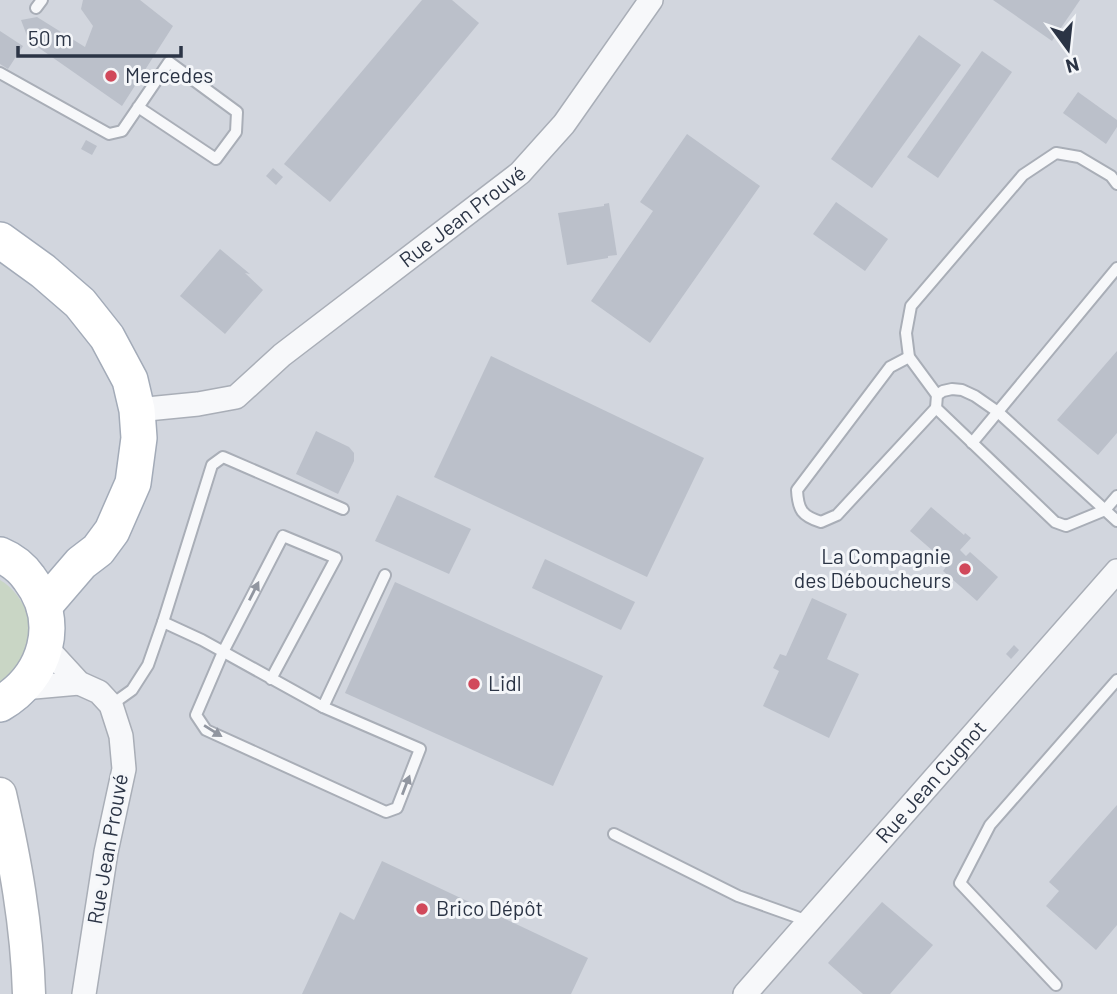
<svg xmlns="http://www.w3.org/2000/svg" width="1117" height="994" font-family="Barlow,sans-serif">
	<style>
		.built { fill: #d2d6de }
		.green { fill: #c9d6c5 }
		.building { fill: #bbc0ca }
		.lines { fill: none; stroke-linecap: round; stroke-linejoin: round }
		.service-casing { stroke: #a9aeb7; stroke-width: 14 }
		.minor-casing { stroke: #a9aeb7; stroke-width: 26 }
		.secondary-casing { stroke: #a9aeb7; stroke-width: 35 }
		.primary-casing { stroke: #a3abb8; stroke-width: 38 }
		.service { stroke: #f7f8fa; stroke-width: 10 }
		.minor { stroke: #f7f8fa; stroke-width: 23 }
		.secondary { stroke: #fff; stroke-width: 32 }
		.primary { stroke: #fff; stroke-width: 35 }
		.oneway { fill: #9196a0 }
		.poi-dot { fill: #d1495b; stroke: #f4f6f9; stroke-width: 2.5 }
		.labels { text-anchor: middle; stroke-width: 6; stroke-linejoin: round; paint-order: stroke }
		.poi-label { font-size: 21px; fill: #2b3445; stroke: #f4f6f9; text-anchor: start }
		.street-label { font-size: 21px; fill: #2b3445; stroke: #f4f6f9 }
	</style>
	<rect width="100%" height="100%" fill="#e4e7ec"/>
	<rect class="built" x="0" y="0" width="1117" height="994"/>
	<path class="green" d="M0 580C26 595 42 636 23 663 17 672 7 680 0 688Z"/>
	<g class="building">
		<polygon points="83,0 140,0 173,26 122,106 29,41 21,20 37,17 85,47 93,26 81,9"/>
		<polygon points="422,0 452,0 479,23 330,202 284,164"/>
		<polygon points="993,0 1080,0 1052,41"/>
		<polygon points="0,31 23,46 8,69 0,64"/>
		<polygon points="919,35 961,65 872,188 831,159"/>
		<polygon points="982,51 1012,72 938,178 907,157"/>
		<polygon points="1078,92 1117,120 1117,127 1106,144 1063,113"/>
		<polygon points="687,134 760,186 650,343 591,301 653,211 640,202"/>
		<polygon points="86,140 97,146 92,155 81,149"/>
		<polygon points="273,168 283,177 276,185 266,176"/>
		<polygon points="836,202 888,239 865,271 813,234"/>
		<polygon points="609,203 617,255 608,256 608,258 567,265 558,213 604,206 604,204"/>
		<polygon points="220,249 250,274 245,273 263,290 225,334 180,296"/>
		<polygon points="1117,351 1117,433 1098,455 1057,420"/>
		<polygon points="491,356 704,458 647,577 434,477"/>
		<polygon points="316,431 349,447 354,453 354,461 338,494 296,474"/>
		<polygon points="397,495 471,529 449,574 375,541"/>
		<polygon points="931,507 964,535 965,533 971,538 960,550 966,556 970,552 998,577 977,601 943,571 948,564 910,531"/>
		<polygon points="545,559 635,602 621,630 532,588"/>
		<polygon points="395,582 603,676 553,786 345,693"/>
		<polygon points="812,598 847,614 827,659 859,674 829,738 763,706 779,671 773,668 780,654 786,656"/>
		<polygon points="1014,645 1019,650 1011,659 1006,654"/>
		<polygon points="1117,805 1117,925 1096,950 1046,906 1059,891 1049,882"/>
		<polygon points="382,861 588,958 571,994 302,994 340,912 354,920"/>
		<polygon points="882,902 933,945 890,994 863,994 828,963"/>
	</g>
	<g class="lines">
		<defs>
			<g id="service">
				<polyline points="36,8 42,0"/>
				<polyline points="0,73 109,134 122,131 169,62 237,112 236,132 216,159 138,107"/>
				<path d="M909 357 890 367 797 490C798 510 802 516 821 522L837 515 936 408"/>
				<polygon points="952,389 962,390 975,396 998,412 1105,510 1066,526 1055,522 936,408 937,395 943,391"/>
				<polyline points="937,395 909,357 906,333 911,306 1023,175 1056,153 1079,157 1111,176 1117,184"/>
				<polyline points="972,443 1117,268"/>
				<polyline points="1117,496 1105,510 1117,521"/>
				<polyline points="163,622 202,640 323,707 385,575"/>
				<polyline points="271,679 336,558 283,536 223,652 196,715 206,730 386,812 397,808 420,749 323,707"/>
				<polyline points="111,705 132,690 148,665 163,622 212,465 223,457 343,509"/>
				<polyline points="614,834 738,896 808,921"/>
				<polyline points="1056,985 960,883 990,825 1117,680"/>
			</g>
			<g id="minor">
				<path id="s1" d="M137 410 198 404 236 397 282 355 520 173 564 124 651 0"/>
				<polyline points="45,646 79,683 99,692 111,705 121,736 124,769 106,852 84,994"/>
				<polyline points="23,688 79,683"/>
				<path id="s2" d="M745 994 1117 571"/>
			</g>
			<path id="secondary" d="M0 794C15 860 27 925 29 994"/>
			<g id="primary">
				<polyline points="0,240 43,271 80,303 107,337 130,380 137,410 139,438 133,483 112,531 98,550 81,563 44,606"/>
				<path d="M0 555C12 560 22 568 29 578 63 622 46 677 0 704"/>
			</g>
		</defs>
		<use href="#service" class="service-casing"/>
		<use href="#minor" class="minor-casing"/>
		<use href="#secondary" class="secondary-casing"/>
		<use href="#primary" class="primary-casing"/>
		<use href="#service" class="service"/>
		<use href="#minor" class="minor"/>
		<use href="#secondary" class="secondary"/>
		<use href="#primary" class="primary"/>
	</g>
	<defs><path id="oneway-solid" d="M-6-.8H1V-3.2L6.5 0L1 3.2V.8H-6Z" transform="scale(1.75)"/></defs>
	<g class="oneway">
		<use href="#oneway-solid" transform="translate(254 591) rotate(-63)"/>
		<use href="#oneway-solid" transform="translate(213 731) rotate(32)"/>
		<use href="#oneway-solid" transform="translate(406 785) rotate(-69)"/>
	</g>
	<g class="poi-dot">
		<circle cx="111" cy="76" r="7"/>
		<circle cx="965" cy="569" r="7"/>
		<circle cx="474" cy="684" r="7"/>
		<circle cx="422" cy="909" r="7"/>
	</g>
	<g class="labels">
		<g class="poi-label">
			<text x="125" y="83">Mercedes</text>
			<text x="951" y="564" text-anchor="end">La Compagnie<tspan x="951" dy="24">des Déboucheurs</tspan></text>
			<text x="488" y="691">Lidl</text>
			<text x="436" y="916">Brico Dépôt</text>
		</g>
		<g class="street-label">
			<text dy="7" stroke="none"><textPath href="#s1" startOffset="390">Rue Jean Prouvé</textPath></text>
			<text dy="7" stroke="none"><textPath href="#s2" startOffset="282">Rue Jean Cugnot</textPath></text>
			<text transform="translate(108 849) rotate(-80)" y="7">Rue Jean Prouvé</text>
		</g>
	</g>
	<g transform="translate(1068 49) rotate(165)" stroke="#f4f6f9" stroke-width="5" paint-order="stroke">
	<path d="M0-5L12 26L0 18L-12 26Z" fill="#2b3445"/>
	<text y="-10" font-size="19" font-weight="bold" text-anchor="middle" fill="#2b3445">N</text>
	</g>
	<path d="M18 46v10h163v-10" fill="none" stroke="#2b3445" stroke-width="3.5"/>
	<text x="28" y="46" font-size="21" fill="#2b3445" stroke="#f4f6f9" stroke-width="5" paint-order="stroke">50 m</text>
</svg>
